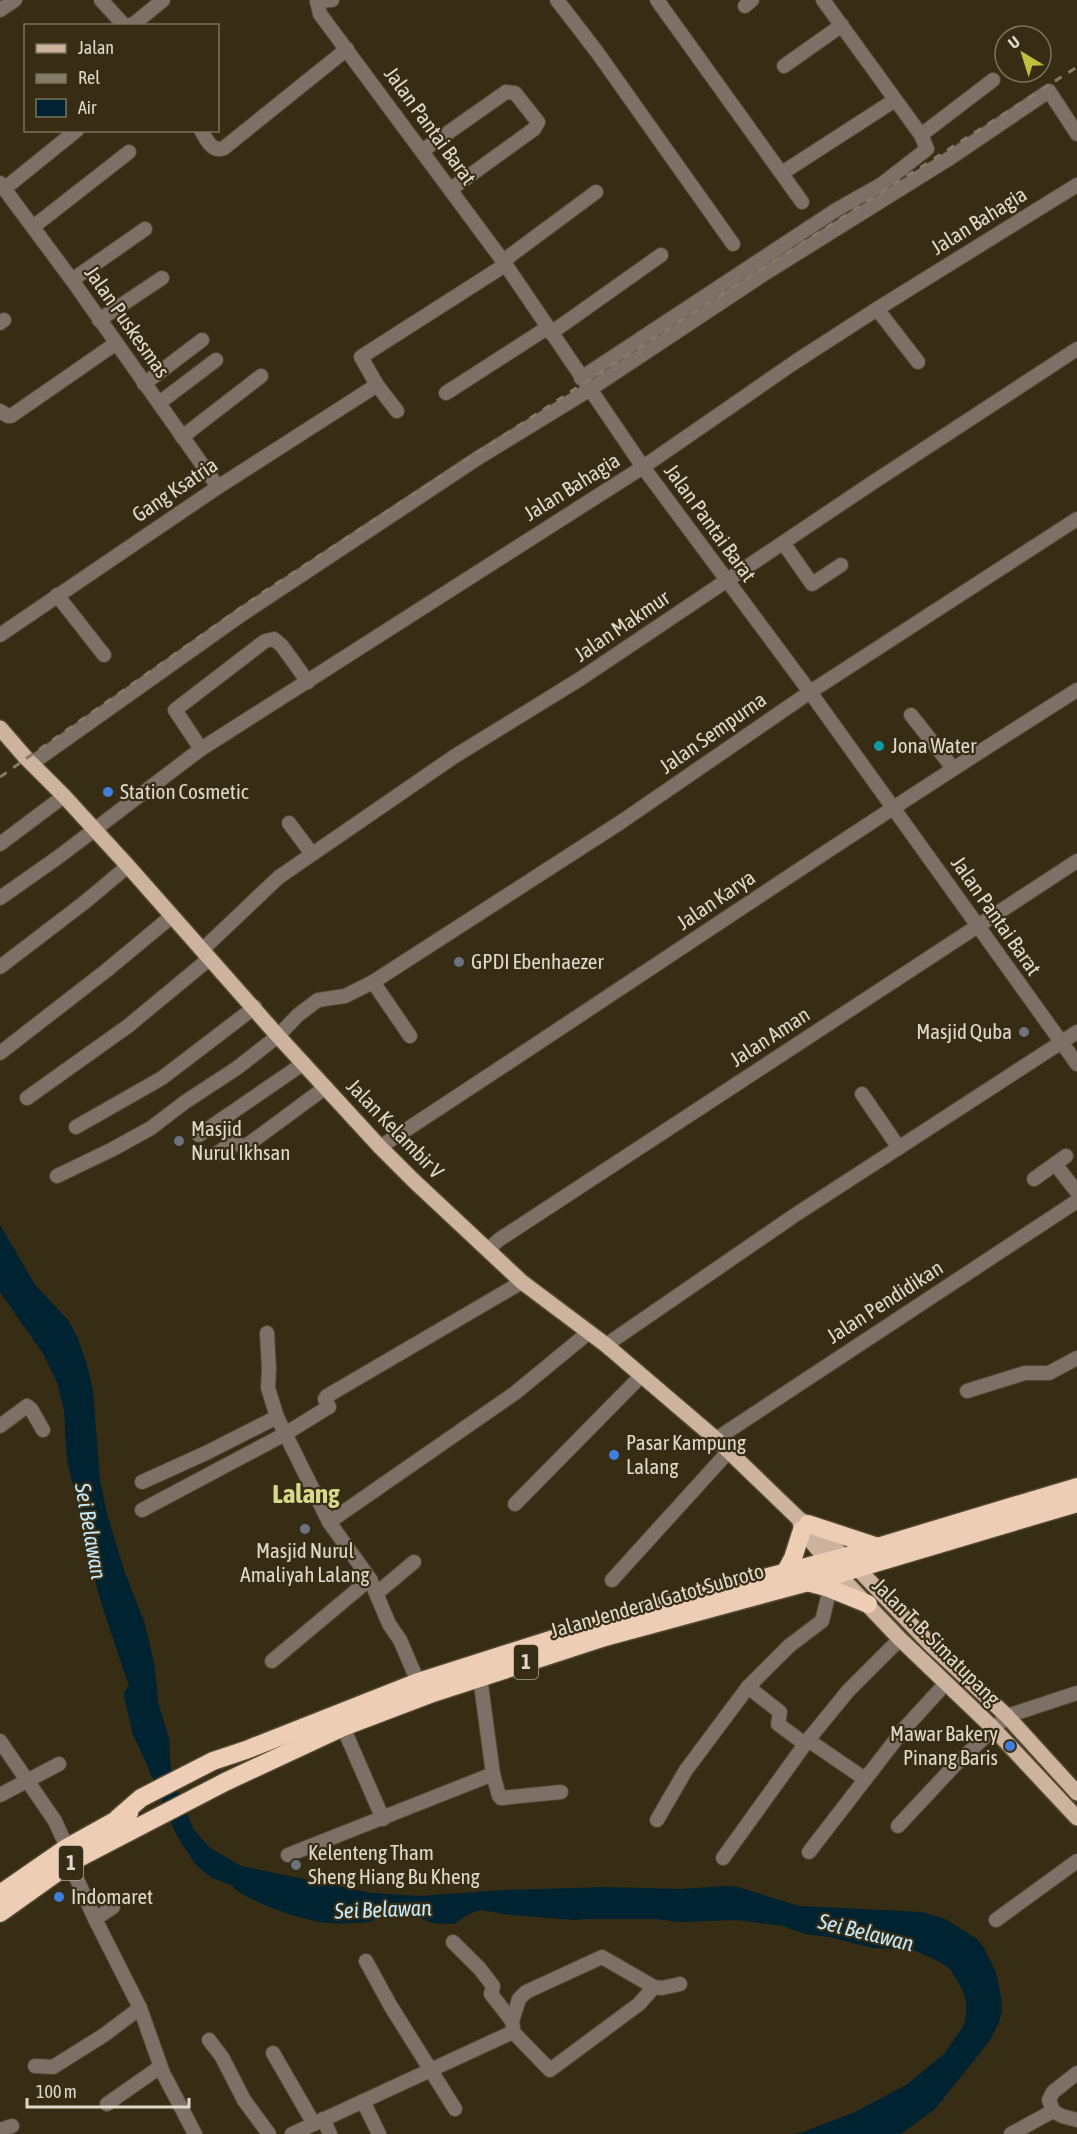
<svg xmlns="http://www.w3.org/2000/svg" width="1077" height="2134" font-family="'Asap Condensed',sans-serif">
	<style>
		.water { fill: #002331 }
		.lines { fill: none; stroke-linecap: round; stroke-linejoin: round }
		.river { stroke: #002331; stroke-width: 20 }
		.minor-casing { stroke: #524831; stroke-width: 16 }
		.major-casing { stroke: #524831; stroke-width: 18 }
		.highway-casing { stroke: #524831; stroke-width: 21 }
		.minor { stroke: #7d7066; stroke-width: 14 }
		.major { stroke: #cdb29e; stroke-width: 15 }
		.highway { stroke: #edcdb4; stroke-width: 18 }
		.rail { stroke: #847b68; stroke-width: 3; stroke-dasharray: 8 8; stroke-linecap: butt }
		.culture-dot { fill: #0f9aa8; stroke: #372c14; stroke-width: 2 }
		.shop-dot { fill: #3f7fe0; stroke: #372c14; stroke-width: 2 }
		.worship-dot { fill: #6b7280; stroke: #372c14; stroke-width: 2 }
		.labels { text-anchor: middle; stroke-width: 4.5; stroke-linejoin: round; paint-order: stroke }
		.shield { fill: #372c14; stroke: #ada594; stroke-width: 1.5 }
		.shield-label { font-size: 20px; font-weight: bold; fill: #e0d9cb }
		.street-label { font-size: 21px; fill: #e0d9cb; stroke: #372c14 }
		.poi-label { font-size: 21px; fill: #e0d9cb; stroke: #372c14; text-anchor: start }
		.water-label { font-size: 22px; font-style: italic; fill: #c4eafd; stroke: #372c14 }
		.district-label { font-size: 27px; font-weight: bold; fill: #d9d88a; stroke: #372c14 }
	</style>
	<rect width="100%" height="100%" fill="#372c14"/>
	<polygon class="water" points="0,1225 36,1286 68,1320 77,1336 87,1365 93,1391 100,1480 107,1514 124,1570 145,1624 155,1668 158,1703 169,1738 171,1775 194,1830 210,1848 241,1866 371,1893 420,1896 505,1890 605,1887 679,1889 726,1886 738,1887 799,1906 922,1912 945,1919 977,1939 984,1948 996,1973 1001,1996 1002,2011 999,2023 988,2043 935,2109 901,2134 793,2134 800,2133 853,2113 906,2085 944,2054 964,2025 966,2014 966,2002 963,1991 951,1970 942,1963 914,1950 873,1948 829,1937 805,1934 783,1926 737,1920 679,1922 656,1919 587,1919 575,1920 510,1915 480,1910 469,1914 454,1924 449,1924 431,1923 415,1915 392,1913 356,1915 240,1888 212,1878 195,1864 176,1834 155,1784 158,1759 141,1723 99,1596 67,1460 64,1411 58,1385 44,1355 0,1292"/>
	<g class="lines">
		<g class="river">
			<polyline points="134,1695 142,1730 168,1788"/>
			<path d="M242 1882C264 1896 304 1911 331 1913 343 1914 356 1913 368 1912"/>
		</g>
		<defs>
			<g id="minor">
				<polyline points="101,0 125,26"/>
				<polyline points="557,0 597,52 733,244"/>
				<polyline points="657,0 802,202"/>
				<polyline points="317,1 320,14 503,261 643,467 810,692 1077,1064"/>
				<polyline points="317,1 332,0"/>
				<polyline points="745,6 752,0"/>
				<polyline points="0,10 15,0"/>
				<polyline points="128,26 135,23 163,0"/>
				<polyline points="784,66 842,25"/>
				<path d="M201 130C206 139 212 153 224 148L347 49"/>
				<polyline points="921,135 993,80"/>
				<polyline points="422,151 506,92 515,93 538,122 534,129 451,189"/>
				<polyline points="782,173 895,100"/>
				<polyline points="0,183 72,280 218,487"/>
				<polyline points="4,189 77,130"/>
				<polyline points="33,227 129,152"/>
				<polyline points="503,261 596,192"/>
				<polyline points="72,280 145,229"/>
				<polyline points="877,309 918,362"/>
				<polyline points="99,320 162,278"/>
				<polyline points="0,323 4,320"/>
				<polyline points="551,333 661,255"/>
				<polyline points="581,378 836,210 882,184 927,149 921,135 823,0"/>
				<polyline points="144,384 202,340"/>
				<polyline points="446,393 547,328"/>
				<polyline points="159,403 216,360"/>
				<polyline points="0,411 8,416 11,416 115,344"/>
				<polyline points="397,411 377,385 361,357 505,265"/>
				<polyline points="182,437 261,376"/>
				<polyline points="784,544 812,584 841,565"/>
				<polyline points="57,595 104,655"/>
				<polyline points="0,635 218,487 377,385"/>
				<polyline points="911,715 953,768"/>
				<polyline points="201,749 175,710 265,641 274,639 282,646 308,682"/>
				<polyline points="31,764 241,615 478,458 589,390 764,274 950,158 1049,91 1077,134"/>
				<polyline points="289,823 312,854"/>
				<polyline points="0,844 64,796"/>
				<polyline points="0,898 57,858 201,749 643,467 795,362 877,309 1077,185"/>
				<polyline points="202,950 279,877 455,756 580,679 869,485 1077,349"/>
				<polyline points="0,967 85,902 128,866"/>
				<polyline points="373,982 410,1036"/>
				<polyline points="0,1053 107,970 172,916"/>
				<polyline points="862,1094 899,1148"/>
				<polyline points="27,1098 128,1026 209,959"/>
				<polyline points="76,1127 162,1078 255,1007"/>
				<polyline points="199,1135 304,1063"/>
				<path d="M380 1147C613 995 842 838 1077 690"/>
				<polyline points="216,1154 234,1142 244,1147 246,1146 326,1087"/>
				<polyline points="1055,1164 1077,1192"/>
				<polyline points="57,1176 113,1149 151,1128 185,1102 237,1068 278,1036 298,1015 318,1000 345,996 373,982 621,822 810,692 1077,519"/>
				<polyline points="1034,1179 1066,1156"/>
				<polyline points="487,1250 500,1239 1077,861"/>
				<polyline points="267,1333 269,1369 268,1388 277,1417 329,1522 370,1579 389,1624 400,1640 418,1682"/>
				<polyline points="606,1345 795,1215 1077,1032"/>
				<polyline points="967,1391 1025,1373 1049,1373 1077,1358"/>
				<polyline points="0,1426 27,1406 31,1409 43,1430"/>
				<polyline points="716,1439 1077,1201"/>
				<polyline points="142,1482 206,1453 277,1417"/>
				<polyline points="515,1504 641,1376"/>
				<polyline points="142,1510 285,1434 327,1408 329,1407 325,1399 327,1396 522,1282"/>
				<polyline points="329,1522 515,1393 588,1333"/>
				<polyline points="612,1580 729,1451"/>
				<polyline points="377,1593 414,1562"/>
				<polyline points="272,1661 370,1579"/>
				<polyline points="480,1677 493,1774 499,1796 501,1798 561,1792"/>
				<polyline points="748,1687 780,1712 778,1724 805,1744"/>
				<polyline points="343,1727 383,1819"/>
				<polyline points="808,1740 865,1779"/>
				<polyline points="0,1741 55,1821 71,1856"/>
				<polyline points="0,1795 59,1764"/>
				<polyline points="657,1820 686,1770 748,1687 789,1646 822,1621 830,1589"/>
				<polyline points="898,1826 954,1766 1007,1716 1077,1693"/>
				<polyline points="809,1852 904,1729 946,1683"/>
				<polyline points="288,1855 493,1774"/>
				<polyline points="723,1858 808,1740 848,1691 900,1639"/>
				<polyline points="70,1864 95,1919 140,2008"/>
				<polyline points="95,1919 113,1907"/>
				<polyline points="996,1920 1077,1861"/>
				<polyline points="453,1942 480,1969 493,1986 491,1994 512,2021 513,2028"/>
				<polyline points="366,1961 390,2005 455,2109"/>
				<polyline points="512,2021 519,1999 526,1992 602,1957 654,1987 662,1988 680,1984"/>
				<polyline points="209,2040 222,2057 244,2100 269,2134"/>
				<polyline points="273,2053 314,2124"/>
				<polyline points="35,2066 53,2067 104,2035 140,2008 163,2073 195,2134"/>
				<polyline points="363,2101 379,2134"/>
				<polyline points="107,2104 160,2067"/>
				<polyline points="1053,2111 1062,2116 1077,2120"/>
				<polyline points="323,2119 330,2134"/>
				<polyline points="0,2130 12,2126"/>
				<polyline points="292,2134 513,2032 550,2070 639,2004 654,1987"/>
				<polyline points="1011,2134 1053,2111 1049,2100 1053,2092 1077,2073"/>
			</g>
			<g id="major">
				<polyline points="0,728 26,758 64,796 128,866 278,1036 380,1147 413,1180 522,1282 606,1345 716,1439 799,1519 808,1524 858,1569 930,1644 1007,1716 1077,1793"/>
				<polyline points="800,1522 802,1530 838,1574 900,1639 993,1728 1077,1818"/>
			</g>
			<g id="highway">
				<polyline points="808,1524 878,1547"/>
				<polyline points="785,1573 793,1558 802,1530"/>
				<polyline points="807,1582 826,1587 868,1604"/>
				<polyline points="118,1818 141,1798 213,1761 246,1750 418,1682 619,1618 703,1594 844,1557 1077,1487"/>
				<polyline points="0,1894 68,1847 129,1813"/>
				<polyline points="0,1913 73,1861 225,1782 343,1727 430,1694 605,1637 838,1574 1077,1503"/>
			</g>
		</defs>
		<use href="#minor" class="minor-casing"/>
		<use href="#major" class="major-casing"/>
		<use href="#highway" class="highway-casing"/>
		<use href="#minor" class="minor"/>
		<use href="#major" class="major"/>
		<use href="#highway" class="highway"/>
		<polyline class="rail" points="0,777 259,595 584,383 1077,67"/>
	</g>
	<circle class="culture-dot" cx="879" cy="746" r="6"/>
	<g class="shop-dot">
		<circle cx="108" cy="792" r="6"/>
		<circle cx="614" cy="1455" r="6"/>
		<circle cx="1010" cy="1746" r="6"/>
		<circle cx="59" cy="1897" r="6"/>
	</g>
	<g class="worship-dot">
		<circle cx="459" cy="962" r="6"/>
		<circle cx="1024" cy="1032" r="6"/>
		<circle cx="179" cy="1141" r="6"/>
		<circle cx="305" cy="1529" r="6"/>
		<circle cx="296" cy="1865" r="6"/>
	</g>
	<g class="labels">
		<g class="shield">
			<rect x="514" y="1645" width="24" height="34" rx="4.5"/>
			<rect x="59" y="1846" width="24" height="34" rx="4.5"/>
		</g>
		<g class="shield-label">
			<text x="526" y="1669">1</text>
			<text x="71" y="1870">1</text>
		</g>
		<g class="street-label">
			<text transform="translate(430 126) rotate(54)" y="7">Jalan Pantai Barat</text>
			<text transform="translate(979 221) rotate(-32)" y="7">Jalan Bahagia</text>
			<text transform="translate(127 322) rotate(55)" y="7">Jalan Puskesmas</text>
			<text transform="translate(572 487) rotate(-32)" y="7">Jalan Bahagia</text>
			<text transform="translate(175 490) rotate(-34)" y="7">Gang Ksatria</text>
			<text transform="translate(710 523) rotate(54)" y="7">Jalan Pantai Barat</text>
			<text transform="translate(622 626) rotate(-34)" y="7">Jalan Makmur</text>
			<text transform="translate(713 733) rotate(-35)" y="7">Jalan Sempurna</text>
			<text transform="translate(716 900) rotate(-34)" y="7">Jalan Karya</text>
			<text transform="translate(996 916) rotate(55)" y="7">Jalan Pantai Barat</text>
			<text transform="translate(770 1037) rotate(-33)" y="7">Jalan Aman</text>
			<text transform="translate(395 1129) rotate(46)" y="7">Jalan Kelambir V</text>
			<text transform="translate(885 1302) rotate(-33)" y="7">Jalan Pendidikan</text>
			<text transform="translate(657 1601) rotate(-16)" y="7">Jalan Jenderal Gatot Subroto</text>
			<text transform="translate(936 1642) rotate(45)" y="7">Jalan T. B. Simatupang</text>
		</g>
		<g class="poi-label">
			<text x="891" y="753">Jona Water</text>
			<text x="120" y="799">Station Cosmetic</text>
			<text x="471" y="969">GPDI Ebenhaezer</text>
			<text x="1012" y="1039" text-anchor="end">Masjid Quba</text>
			<text x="191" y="1136">Masjid<tspan x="191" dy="24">Nurul Ikhsan</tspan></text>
			<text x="626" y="1450">Pasar Kampung<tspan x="626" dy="24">Lalang</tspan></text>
			<text x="305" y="1558" text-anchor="middle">Masjid Nurul<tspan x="305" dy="24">Amaliyah Lalang</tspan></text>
			<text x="998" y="1741" text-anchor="end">Mawar Bakery<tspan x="998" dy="24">Pinang Baris</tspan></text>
			<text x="308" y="1860">Kelenteng Tham<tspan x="308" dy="24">Sheng Hiang Bu Kheng</tspan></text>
			<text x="71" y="1904">Indomaret</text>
		</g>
		<g class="water-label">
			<text transform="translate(91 1531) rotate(80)" y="8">Sei Belawan</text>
			<text transform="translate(383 1909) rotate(-2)" y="8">Sei Belawan</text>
			<text transform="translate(866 1932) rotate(14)" y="8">Sei Belawan</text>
		</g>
		<g class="district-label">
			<text x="306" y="1503">Lalang</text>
		</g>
	</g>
	<rect x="24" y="24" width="195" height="108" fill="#372c14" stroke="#7b715d" stroke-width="1.5"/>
	<rect x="36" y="44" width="30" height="9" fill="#cdb29e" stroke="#7b715d" stroke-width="1.5"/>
	<text x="78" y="54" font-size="18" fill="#e0d9cb">Jalan</text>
	<rect x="36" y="74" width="30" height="9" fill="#847b68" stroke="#7b715d" stroke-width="1.5"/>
	<text x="78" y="84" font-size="18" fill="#e0d9cb">Rel</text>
	<rect x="36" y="99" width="30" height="18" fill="#002331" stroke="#7b715d" stroke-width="1.5"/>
	<text x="78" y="114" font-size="18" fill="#e0d9cb">Air</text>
	<g transform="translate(1023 54) rotate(322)"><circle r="28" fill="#372c14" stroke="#7b715d" stroke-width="1.5"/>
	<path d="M0-4.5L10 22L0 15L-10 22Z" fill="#c1bd40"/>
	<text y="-9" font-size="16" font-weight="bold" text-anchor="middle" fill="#e0d9cb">U</text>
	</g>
	<path d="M27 2098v9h162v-9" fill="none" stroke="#e0d9cb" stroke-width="3"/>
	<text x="36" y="2098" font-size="18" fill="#e0d9cb" stroke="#372c14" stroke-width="4.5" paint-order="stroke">100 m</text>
</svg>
